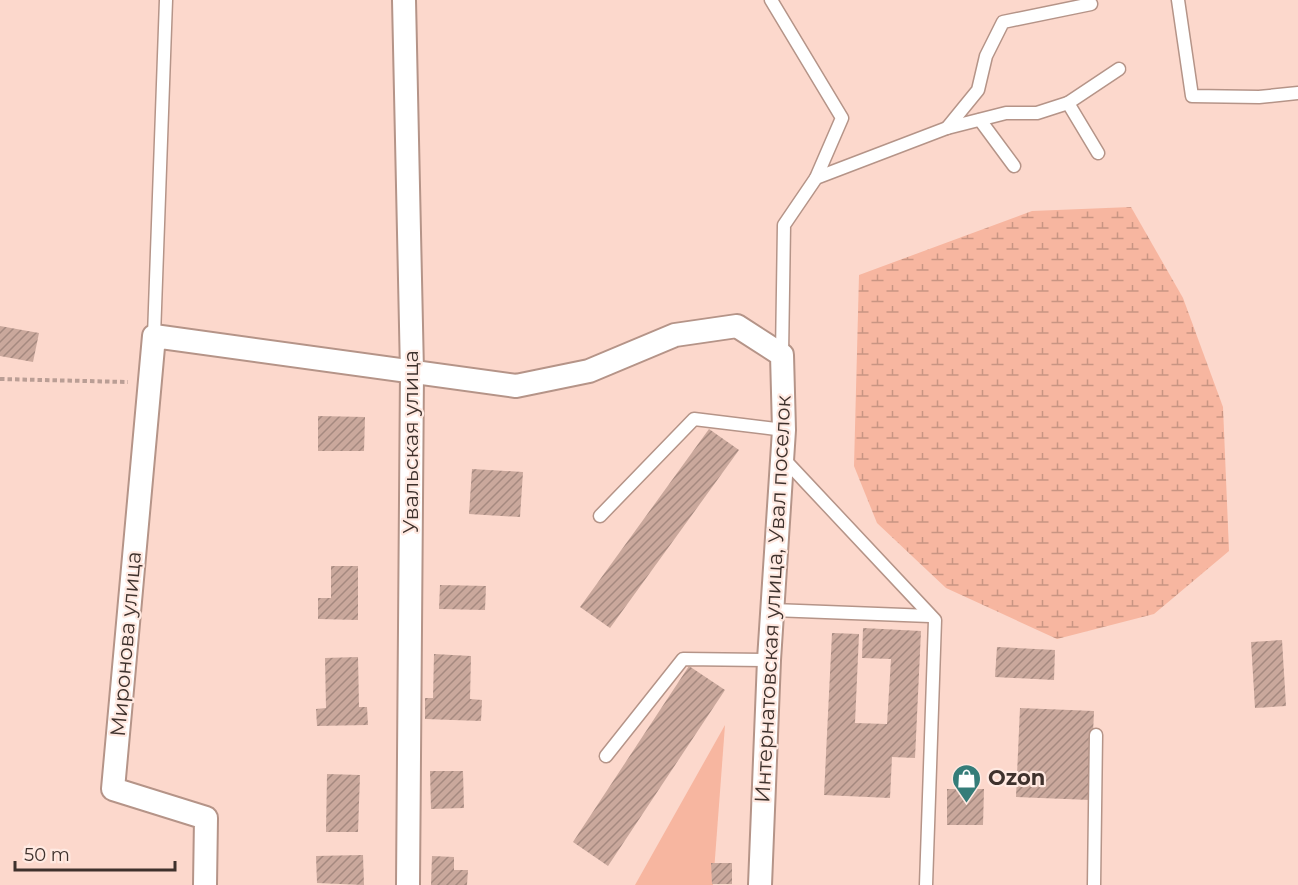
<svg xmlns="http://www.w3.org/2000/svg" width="1298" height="885" font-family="Montserrat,sans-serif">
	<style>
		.green { fill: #f7b6a0 }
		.wetland { fill: url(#wetland-marsh) }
		.building { fill: url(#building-hatch) }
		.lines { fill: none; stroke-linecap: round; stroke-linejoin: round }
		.service-casing { stroke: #b59488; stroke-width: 15 }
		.minor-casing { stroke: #b59488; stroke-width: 26 }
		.path { stroke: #ba9e95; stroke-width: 4; stroke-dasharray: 4.5 3; stroke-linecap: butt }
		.service { stroke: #fff; stroke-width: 12 }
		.minor { stroke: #fff; stroke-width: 22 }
		.labels { text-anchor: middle; stroke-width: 4.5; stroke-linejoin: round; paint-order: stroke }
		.street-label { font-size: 21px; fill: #3e312c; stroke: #ffe9e1 }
		.poi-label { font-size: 21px; font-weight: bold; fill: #3e312c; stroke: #ffe9e1; text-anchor: start }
	</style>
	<defs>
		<pattern id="wetland-marsh" width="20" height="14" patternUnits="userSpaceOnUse" patternTransform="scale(1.5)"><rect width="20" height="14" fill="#f7b6a0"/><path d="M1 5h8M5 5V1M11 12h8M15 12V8" fill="none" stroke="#c99583"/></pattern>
		<pattern id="building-hatch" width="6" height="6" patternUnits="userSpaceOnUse" patternTransform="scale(1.5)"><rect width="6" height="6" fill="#caa89c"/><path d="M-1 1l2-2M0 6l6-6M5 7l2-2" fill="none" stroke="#a5897f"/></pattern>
	</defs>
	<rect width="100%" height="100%" fill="#fcd8cc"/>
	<polygon class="green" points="725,725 713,885 635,885"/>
	<polygon class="wetland" points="1131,207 1183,298 1223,407 1229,551 1154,614 1057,639 946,588 877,523 854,466 859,275 1032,211"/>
	<g class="building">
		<polygon points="0,326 39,333 33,362 0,356"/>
		<polygon points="318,416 365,417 364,451 318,451"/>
		<polygon points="709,429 739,450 610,628 580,607"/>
		<polygon points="472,469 523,472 520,517 469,514"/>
		<polygon points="331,566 358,566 358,620 318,619 318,598 331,598"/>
		<polygon points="440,585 486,586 485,610 439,609"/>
		<polygon points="863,628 921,631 915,758 892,757 890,798 824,795 832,633 859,634 855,723 887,724 891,659 862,658"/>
		<polygon points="1282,640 1286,706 1255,708 1251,642"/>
		<polygon points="997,647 1055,650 1054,680 995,677"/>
		<polygon points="434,654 471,656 470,699 482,700 481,721 425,719 425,698 433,698"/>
		<polygon points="358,657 359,707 367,707 368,725 317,726 316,709 326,708 325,658"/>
		<polygon points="689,666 725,690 608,866 573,842"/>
		<polygon points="1020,708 1094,711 1090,800 1016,797"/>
		<polygon points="430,771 463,771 464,808 431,809"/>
		<polygon points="327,774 360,775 358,832 326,832"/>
		<polygon points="947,789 984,789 983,825 947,825"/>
		<polygon points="363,855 364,885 317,883 316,856"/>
		<polygon points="432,856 454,857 454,870 468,870 467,885 431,885"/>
		<polygon points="711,863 732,863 732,884 712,884"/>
	</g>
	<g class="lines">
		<defs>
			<g id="service">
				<polyline points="771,0 842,118 816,178"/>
				<polyline points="1178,0 1192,96 1259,97 1298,93"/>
				<polyline points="1068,103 1119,69"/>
				<polyline points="980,120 1014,166"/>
				<polyline points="947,128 978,90 986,56 1003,22 1091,4"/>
				<polyline points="154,336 166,0"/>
				<polyline points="782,355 784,225 816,178 947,128 1006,113 1037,113 1068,103 1098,153"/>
				<polyline points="783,458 935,620 926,885"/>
				<polyline points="600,516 694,419 784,430"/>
				<polyline points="773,610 930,616"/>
				<polyline points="606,756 683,659 769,660"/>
				<polyline points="1094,885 1096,735"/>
			</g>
			<g id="minor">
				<polyline points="404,0 412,372 408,885"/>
				<polyline points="205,885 206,818 113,789 154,336 516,386 589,371 675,335 737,326 782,355 784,430 769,660 760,885"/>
			</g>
		</defs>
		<use href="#service" class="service-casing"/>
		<use href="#minor" class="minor-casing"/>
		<polyline class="path" points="0,379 128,382"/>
		<use href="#service" class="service"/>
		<use href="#minor" class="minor"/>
	</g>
	<defs>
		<symbol id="shop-pin" viewBox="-11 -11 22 30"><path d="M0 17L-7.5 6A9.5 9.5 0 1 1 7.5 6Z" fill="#357d79" stroke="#ffe9e1"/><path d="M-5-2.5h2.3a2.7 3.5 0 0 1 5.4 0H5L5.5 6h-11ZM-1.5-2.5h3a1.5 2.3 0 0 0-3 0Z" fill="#fff"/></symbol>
	</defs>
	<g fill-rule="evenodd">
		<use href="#shop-pin" x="950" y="762" width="33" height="45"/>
	</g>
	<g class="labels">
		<g class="street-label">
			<text transform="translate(411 442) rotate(-90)" y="7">Увальская улица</text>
			<text transform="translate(773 599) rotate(-87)" y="7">Интернатовская улица, Увал поселок</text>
			<text transform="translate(126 644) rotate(-85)" y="7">Миронова улица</text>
		</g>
		<g class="poi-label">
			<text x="988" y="785">Ozon</text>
		</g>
	</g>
	<path d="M15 861v9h160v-9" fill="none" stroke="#3e312c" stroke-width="3"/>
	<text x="24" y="861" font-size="18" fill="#3e312c" stroke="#ffe9e1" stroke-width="4.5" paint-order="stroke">50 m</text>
</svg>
